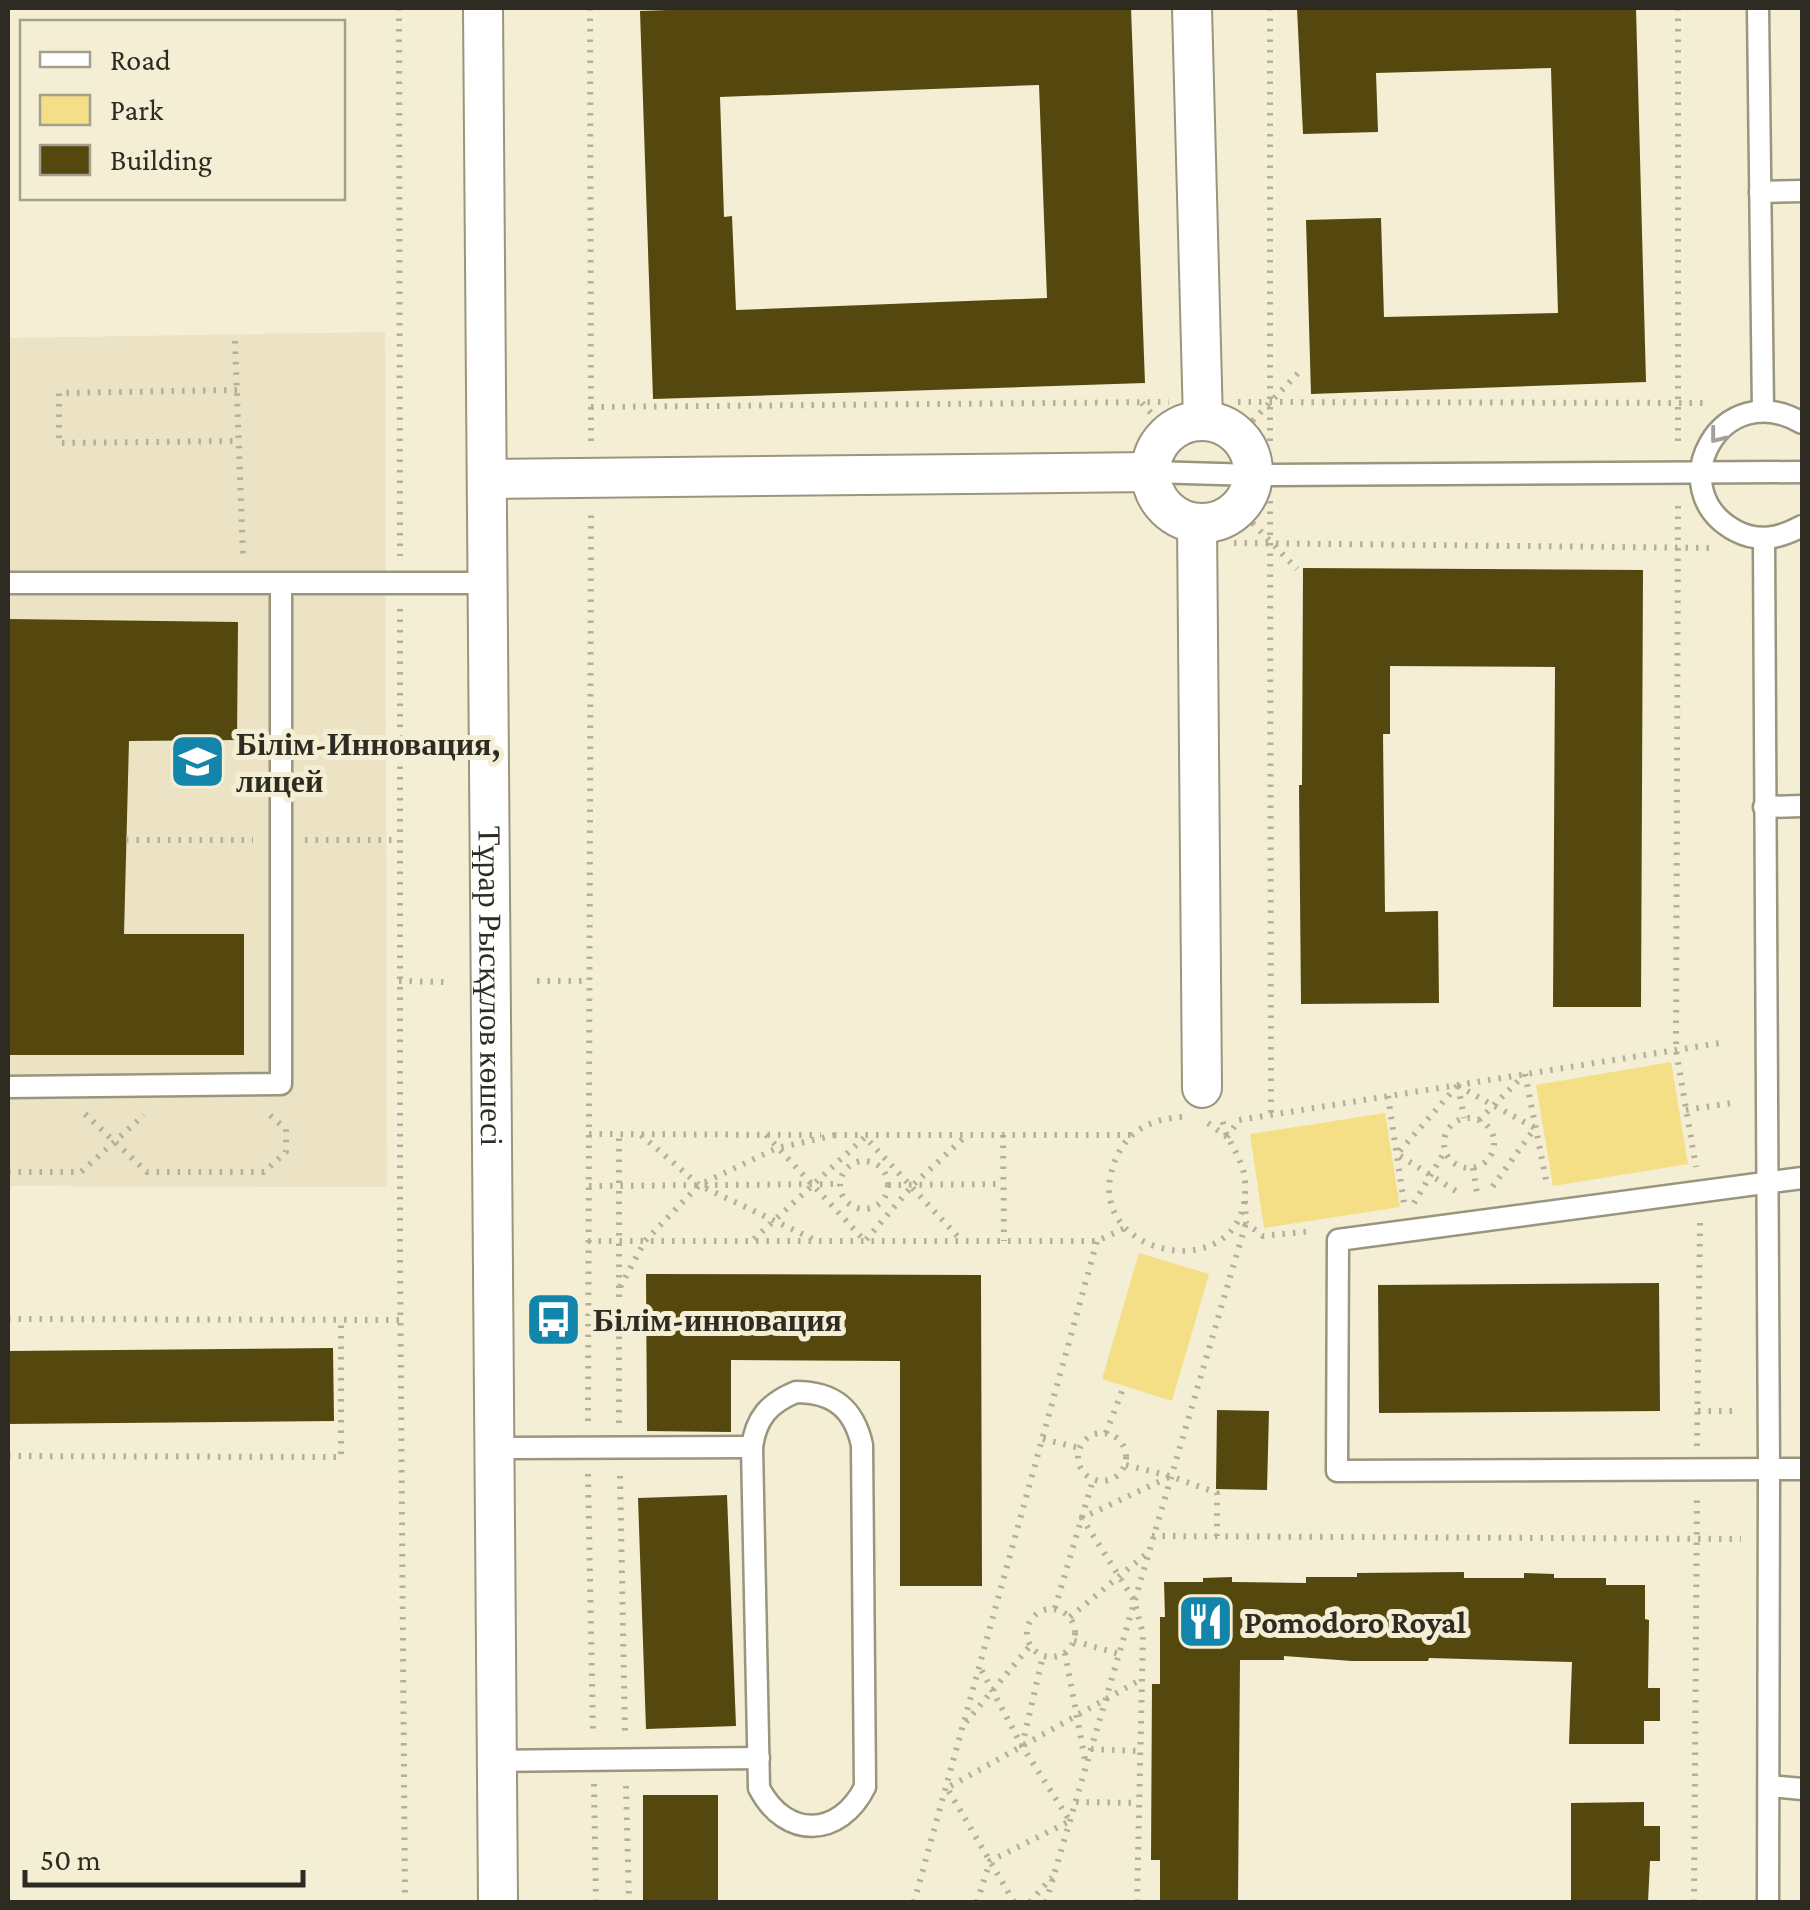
<svg xmlns="http://www.w3.org/2000/svg" width="1810" height="1910" font-family="'Crimson Pro',serif">
	<style>
		.built { fill: #ebe3c3 }
		.green { fill: #f4de86 }
		.building { fill: #54480e; fill-rule: evenodd }
		.lines { fill: none; stroke-linecap: round; stroke-linejoin: round }
		.lane-casing { stroke: #9a957e; stroke-width: 25 }
		.street-casing { stroke: #9a957e; stroke-width: 42 }
		.path { stroke: #b5b09c; stroke-width: 6; stroke-dasharray: 2.5 8; stroke-linecap: butt }
		.lane { stroke: #fff; stroke-width: 20 }
		.street { stroke: #fff; stroke-width: 38 }
		.oneway { stroke: #a1a09c }
		.labels { text-anchor: middle; stroke-width: 10; stroke-linejoin: round; paint-order: stroke }
		.poi-label { font-size: 32px; font-weight: bold; fill: #2e2b22; stroke: #f4eed5; text-anchor: start }
		.street-label { font-size: 32px; fill: #2e2b22; stroke: #f4eed5 }
	</style>
	<rect width="100%" height="100%" fill="#f4eed5"/>
	<polygon class="built" points="385,332 387,1187 8,1186 8,338"/>
	<g class="green">
		<polygon points="1671,1062 1688,1164 1553,1186 1536,1085"/>
		<polygon points="1385,1113 1400,1207 1264,1228 1250,1134"/>
		<polygon points="1139,1253 1209,1274 1172,1401 1102,1379"/>
	</g>
	<g class="building">
		<path d="M722 8H1131L1145 383 653 399 640 11ZM1039 85 1047 298 736 310 732 216 724 217 720 97Z"/>
		<polygon points="1297,8 1636,8 1646,382 1311,394 1306,220 1381,218 1384,317 1558,313 1551,68 1376,73 1378,132 1303,134"/>
		<polygon points="1303,568 1643,570 1641,1007 1553,1007 1555,667 1390,666 1390,734 1383,734 1385,912 1438,911 1439,1003 1301,1004 1299,785 1302,785"/>
		<polygon points="8,619 238,622 237,740 129,741 124,934 244,934 244,1055 8,1055"/>
		<polygon points="646,1274 981,1275 982,1586 900,1586 900,1361 731,1360 731,1432 647,1431"/>
		<polygon points="1659,1283 1660,1411 1379,1413 1378,1285"/>
		<polygon points="333,1348 334,1421 8,1424 8,1351"/>
		<polygon points="1217,1410 1269,1411 1267,1490 1216,1489"/>
		<polygon points="727,1495 736,1726 646,1729 638,1498"/>
		<polygon points="1464,1572 1464,1578 1524,1578 1524,1573 1554,1574 1554,1578 1606,1578 1606,1585 1645,1585 1645,1619 1649,1620 1648,1688 1660,1688 1660,1721 1644,1721 1644,1744 1569,1744 1572,1662 1429,1658 1428,1661 1352,1661 1284,1656 1284,1660 1240,1660 1238,1902 1160,1902 1160,1860 1151,1860 1152,1684 1160,1684 1160,1617 1165,1617 1164,1582 1203,1582 1203,1578 1232,1577 1232,1582 1306,1583 1306,1577 1357,1577 1357,1573"/>
		<rect x="643" y="1795" width="75" height="107"/>
		<polygon points="1644,1802 1644,1826 1660,1826 1660,1861 1650,1861 1648,1902 1571,1902 1571,1803"/>
	</g>
	<g class="lines">
		<defs>
			<g id="lane">
				<polyline points="1758,8 1763,410"/>
				<polyline points="1760,192 1802,191"/>
				<path d="M1802 423C1721 375 1659 490 1736 531 1759 543 1780 538 1802 526"/>
				<polyline points="1151,472 1254,475 1802,472"/>
				<polyline points="1764,539 1769,1470 1768,1902"/>
				<polyline points="8,583 489,583"/>
				<polyline points="1764,807 1802,806"/>
				<polyline points="8,1087 281,1084 281,584"/>
				<polyline points="1802,1178 1338,1240 1337,1471 1802,1469"/>
				<path d="M796 1392C834 1392 854 1409 862 1445L865 1787C840 1837 786 1840 759 1788L752 1447C756 1418 769 1403 796 1392Z"/>
				<polyline points="494,1448 752,1447"/>
				<polyline points="497,1761 759,1758"/>
				<polyline points="1769,1786 1802,1789"/>
			</g>
			<g id="street">
				<path id="s1" d="M483 8 498 1902"/>
				<polyline points="1192,8 1203,421"/>
				<circle cx="1202" cy="472" r="51"/>
				<polyline points="488,479 1151,472"/>
				<polyline points="1197,523 1202,1088"/>
			</g>
		</defs>
		<use href="#lane" class="lane-casing"/>
		<use href="#street" class="street-casing"/>
		<g class="path">
			<polyline points="399,8 400,556"/>
			<polyline points="590,8 591,441"/>
			<polyline points="1270,8 1270,447"/>
			<polyline points="1678,8 1678,442"/>
			<polyline points="235,341 243,557"/>
			<polyline points="237,390 59,393 59,443 239,441"/>
			<polyline points="1238,402 1710,403"/>
			<polyline points="1142,403 1167,431"/>
			<polyline points="591,407 1169,402"/>
			<polyline points="1238,436 1302,369"/>
			<polyline points="1270,501 1271,1114"/>
			<polyline points="1678,506 1676,1050 1696,1167"/>
			<polyline points="1238,508 1297,569"/>
			<polyline points="1234,543 1712,548"/>
			<polyline points="400,609 400,1263 405,1902"/>
			<polyline points="126,840 253,840"/>
			<polyline points="305,840 399,840"/>
			<polyline points="399,981 447,982"/>
			<polyline points="537,981 589,981"/>
			<polyline points="1525,1074 1547,1185"/>
			<polyline points="1457,1086 1397,1154 1462,1195"/>
			<polyline points="1458,1086 1535,1128 1488,1193"/>
			<polyline points="1458,1086 1464,1118"/>
			<polyline points="1388,1096 1404,1203"/>
			<polyline points="1686,1110 1738,1102"/>
			<polyline points="85,1114 147,1172 264,1172 286,1152 286,1129 265,1111"/>
			<path d="M1182 1117C1154 1119 1131 1128 1118 1154 1067 1258 1253 1294 1245 1182 1244 1164 1236 1154 1229 1139 1225 1133 1224 1124 1221 1117"/>
			<circle cx="1469" cy="1143" r="25"/>
			<polyline points="1479,1120 1524,1075"/>
			<polyline points="1208,1123 1227,1137"/>
			<polyline points="589,1134 821,1135"/>
			<polyline points="641,1135 699,1185 813,1239"/>
			<polyline points="766,1135 865,1241 913,1185 967,1135"/>
			<polyline points="834,1135 1132,1135"/>
			<polyline points="1003,1135 1004,1241"/>
			<polyline points="1227,1137 1239,1120 1720,1043"/>
			<circle cx="864" cy="1185" r="24"/>
			<polyline points="1473,1168 1477,1194"/>
			<polyline points="8,1172 81,1172 144,1115"/>
			<polyline points="888,1185 1003,1184"/>
			<polyline points="589,1186 840,1184"/>
			<polyline points="1245,1201 1246,1223 1263,1236 1312,1231"/>
			<polyline points="1414,1203 1445,1151"/>
			<polyline points="754,1239 865,1137 961,1240"/>
			<polyline points="588,1241 1097,1241 1125,1228"/>
			<polyline points="619,1288 619,1134"/>
			<polyline points="8,1319 401,1320"/>
			<polyline points="1698,1411 1738,1411"/>
			<polyline points="588,1421 591,514"/>
			<polyline points="619,1423 619,1289 645,1241 699,1185 777,1148 836,1135"/>
			<circle cx="1102" cy="1457" r="24"/>
			<polyline points="1106,1433 1124,1386"/>
			<polyline points="1043,1439 1079,1448"/>
			<polyline points="1697,1446 1700,1222"/>
			<polyline points="8,1456 341,1457 341,1319"/>
			<polyline points="1126,1465 1170,1476 1217,1493 1217,1536"/>
			<polyline points="588,1474 593,1736"/>
			<polyline points="620,1476 625,1733"/>
			<polyline points="1152,1536 1741,1539"/>
			<polyline points="1055,1608 1093,1480"/>
			<circle cx="1051" cy="1633" r="24"/>
			<polyline points="1070,1617 1146,1554"/>
			<polyline points="1074,1641 1119,1654"/>
			<polyline points="1065,1653 1085,1760"/>
			<polyline points="966,1722 1030,1646"/>
			<polyline points="1022,1746 1043,1656"/>
			<polyline points="1091,1749 1139,1751"/>
			<polyline points="594,1784 596,1902"/>
			<polyline points="626,1786 629,1902"/>
			<polyline points="1076,1802 1139,1803"/>
			<polyline points="914,1902 1097,1241"/>
			<polyline points="977,1902 990,1861 1070,1821 1022,1746 981,1669"/>
			<polyline points="1014,1902 947,1788 1140,1680"/>
			<polyline points="1030,1902 1052,1877"/>
			<polyline points="1046,1902 1246,1223"/>
			<polyline points="1137,1902 1143,1634 1134,1600 1082,1518 1169,1477"/>
			<polyline points="1694,1902 1697,1496"/>
		</g>
		<use href="#lane" class="lane"/>
		<use href="#street" class="street"/>
	</g>
	<defs><path id="oneway-chevron" d="M-2-3.5L2.5 0L-2 3.5" fill="none" stroke-width="1.6" stroke-linecap="round" stroke-linejoin="round" transform="scale(2.5)"/></defs>
	<use class="oneway" href="#oneway-chevron" transform="translate(1717 436) rotate(128)"/>
	<defs>
		<symbol id="school-square" viewBox="-11 -11 22 22"><rect x="-9" y="-9" width="18" height="18" rx="4" fill="#1384aa" stroke="#f4eed5"/><path d="M0-5L7-2L0 1L-7-2ZM-4 1L0 2.5L4 1V4Q0 6-4 4Z" fill="#fff"/></symbol>
		<symbol id="bus-square" viewBox="-11 -11 22 22"><rect x="-9" y="-9" width="18" height="18" rx="4" fill="#1384aa" stroke="#f4eed5"/><path d="M-5-6H5V4H4V6H2V4H-2V6H-4V4H-5ZM-3.5-4V0h7V-4ZM-3.5 1.2v1.5H-2V1.2ZM2 1.2v1.5H3.5V1.2Z" fill="#fff"/></symbol>
		<symbol id="restaurant-square" viewBox="-11 -11 22 22"><rect x="-9" y="-9" width="18" height="18" rx="4" fill="#1384aa" stroke="#f4eed5"/><path d="M-5-6h1v4h1v-4h1v4h1v-4h1v5L-1.5 .5V6h-2V.5L-5-1ZM5-6V6H3V1.5H1.5Q1.5-4 5-6Z" fill="#fff"/></symbol>
	</defs>
	<g fill-rule="evenodd">
		<use href="#school-square" x="166" y="730" width="63" height="63"/>
		<use href="#bus-square" x="522" y="1288" width="63" height="63"/>
		<use href="#restaurant-square" x="1174" y="1590" width="63" height="63"/>
	</g>
	<g class="labels">
		<g class="poi-label">
			<text x="236" y="755">Білім-Инновация,<tspan x="236" dy="37">лицей</tspan></text>
			<text x="593" y="1331">Білім-инновация</text>
			<text x="1244" y="1633">Pomodoro Royal</text>
		</g>
		<g class="street-label">
			<text dy="11" stroke="none"><textPath href="#s1" startOffset="978">Тұрар Рысқұлов көшесі</textPath></text>
		</g>
	</g>
	<rect width="1810" height="1910" fill="none" stroke="#2e2b22" stroke-width="20"/>
	<rect x="20" y="20" width="325" height="180" fill="#f4eed5" stroke="#a5a08d" stroke-width="2.5"/>
	<rect x="40" y="52" width="50" height="15" fill="#ffffff" stroke="#a5a08d" stroke-width="2.5"/>
	<text x="110" y="70" font-size="30" fill="#2e2b22">Road</text>
	<rect x="40" y="95" width="50" height="30" fill="#f4de86" stroke="#a5a08d" stroke-width="2.5"/>
	<text x="110" y="120" font-size="30" fill="#2e2b22">Park</text>
	<rect x="40" y="145" width="50" height="30" fill="#54480e" stroke="#a5a08d" stroke-width="2.5"/>
	<text x="110" y="170" font-size="30" fill="#2e2b22">Building</text>
	<path d="M25 1870v15h278v-15" fill="none" stroke="#2e2b22" stroke-width="5"/>
	<text x="40" y="1870" font-size="30" fill="#2e2b22" stroke="#f4eed5" stroke-width="8" paint-order="stroke">50 m</text>
</svg>
